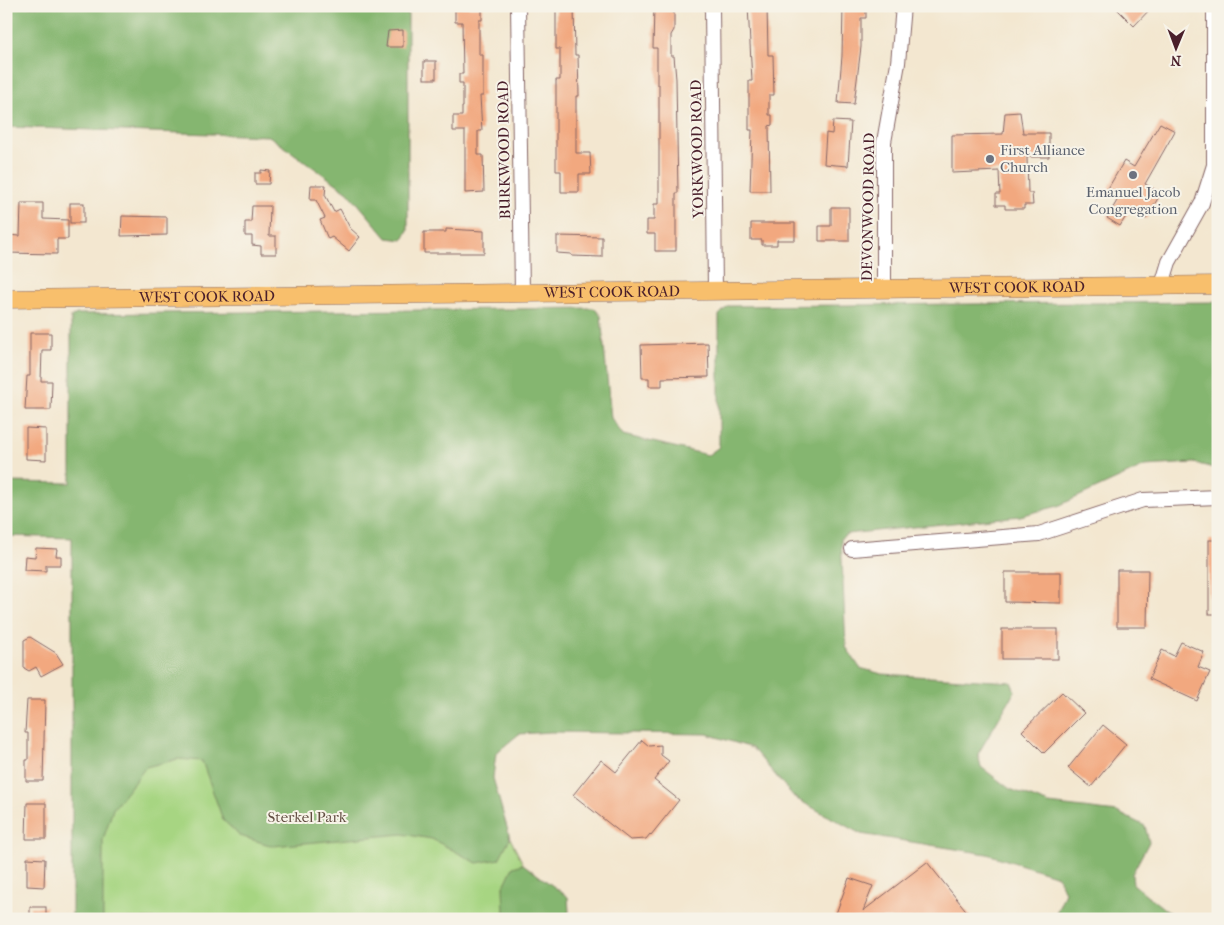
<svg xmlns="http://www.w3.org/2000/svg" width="1224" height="925" font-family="'IM FELL French Canon',serif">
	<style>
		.green { fill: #a7d582; stroke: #787a56 }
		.forest { fill: #85b670; stroke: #686a4e }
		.building { fill: #f2a87f }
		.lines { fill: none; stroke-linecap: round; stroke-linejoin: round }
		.minor-casing { stroke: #856565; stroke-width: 16 }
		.major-casing { stroke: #856565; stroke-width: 19 }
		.minor { stroke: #fff; stroke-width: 14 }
		.major { stroke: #f8bf6c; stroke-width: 18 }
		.worship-dot { fill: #6b7280; stroke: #f7f3e8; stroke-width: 2 }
		.labels { text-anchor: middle; stroke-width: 4; stroke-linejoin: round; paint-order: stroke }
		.street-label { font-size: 15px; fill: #4a1f2b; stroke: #f7f3e8 }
		.worship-label { font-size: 15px; fill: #5b616d; stroke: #f7f3e8; text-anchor: start }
		.park-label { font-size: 15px; fill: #614c41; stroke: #f7f3e8 }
	</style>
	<rect width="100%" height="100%" fill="#f7f3e8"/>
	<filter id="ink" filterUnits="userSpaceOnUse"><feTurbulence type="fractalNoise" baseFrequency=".02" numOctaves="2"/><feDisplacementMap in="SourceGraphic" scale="10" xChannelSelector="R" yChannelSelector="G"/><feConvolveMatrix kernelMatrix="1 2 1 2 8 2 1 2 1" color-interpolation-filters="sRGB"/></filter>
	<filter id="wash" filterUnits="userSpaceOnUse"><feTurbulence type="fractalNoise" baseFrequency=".0096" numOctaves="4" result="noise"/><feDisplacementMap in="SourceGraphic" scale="20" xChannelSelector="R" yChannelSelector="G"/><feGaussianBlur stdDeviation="1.12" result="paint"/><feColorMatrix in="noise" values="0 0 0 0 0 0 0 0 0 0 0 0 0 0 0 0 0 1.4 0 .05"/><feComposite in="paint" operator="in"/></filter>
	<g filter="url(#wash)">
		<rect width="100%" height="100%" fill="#f3e7d0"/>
		<polygon class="green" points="91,714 510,838 523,864 513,919 93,919"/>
		<g class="forest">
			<polygon points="6,6 408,6 408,230 403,240 387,238 348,192 269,136 6,127"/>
			<polygon points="1218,302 1218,469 1194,463 1145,466 1058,506 1020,516 847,534 841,538 846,647 860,668 882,674 1011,682 1015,691 978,754 981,767 1010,789 1049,804 1117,812 1145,826 1149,842 1132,874 1133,884 1177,919 1054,919 1065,892 1058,876 987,854 861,834 795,798 752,748 707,734 550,732 519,734 496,753 493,778 510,838 499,859 477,863 432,839 402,834 273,846 240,836 223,820 202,761 178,759 146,767 113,809 103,840 103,919 72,919 72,538 7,536 6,482 71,483 71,317 77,314 594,308 601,316 611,418 623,435 708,455 719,447 719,315 728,306"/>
			<polygon points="523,864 568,897 569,912 564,919 500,919 504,912 503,888 513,867"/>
		</g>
		<g id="blocks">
			<g class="building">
				<polygon points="556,6 574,6 575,55 578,55 579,96 576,96 576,153 590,153 591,174 579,174 579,192 561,192 561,171 556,171 556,80 560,80 560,49 556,49"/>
				<polygon points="654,6 672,6 672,12 674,12 674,30 671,35 671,56 674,56 676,79 678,193 676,193 676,251 655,251 655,234 647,234 647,220 654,220 654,204 659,204 659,84 657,84 657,48 653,48"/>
				<polygon points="748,6 767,6 768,55 773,55 774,95 769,95 769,115 772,115 772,125 769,126 770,191 750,191 752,130 749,130 749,81 752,81"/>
				<polygon points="843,6 866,6 866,18 861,18 861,47 854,104 838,103 842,56"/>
				<polygon points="1114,6 1153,6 1134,26"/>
				<polygon points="455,7 482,7 482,20 479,20 479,55 483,55 483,96 480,96 482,131 478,131 478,155 483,155 484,192 465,193 465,131 453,131 453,116 462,116 462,107 463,107 463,83 459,83 459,74 463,74 462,22 455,22"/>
				<polygon points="403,30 403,47 386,47 388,31"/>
				<rect x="424" y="61" width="12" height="18"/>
				<polygon points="1020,112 1023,133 1049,133 1049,157 1027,157 1028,193 1032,193 1033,205 1024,205 1024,209 1005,209 1005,205 996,205 996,194 1000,194 999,171 952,173 952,135 1003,134 1005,113"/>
				<polygon points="833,121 851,122 848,166 824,164 826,133 832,134"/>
				<polygon points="1160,123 1175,131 1145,184 1161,193 1146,219 1130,210 1120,226 1107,218 1118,199 1106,192 1124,161 1134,167"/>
				<polygon points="261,170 270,171 269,184 255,184 255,173 261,173"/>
				<polygon points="311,185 326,185 325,195 334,212 340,209 350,228 360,237 349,251 332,237 328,239 320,220 325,218 316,200 310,200"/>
				<polygon points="21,203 43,203 43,219 68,220 68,239 57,239 57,254 6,253 6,235 20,236"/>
				<rect x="70" y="203" width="14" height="20"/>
				<polygon points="252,206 270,206 269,236 276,236 276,254 261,254 261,246 252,245 252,236 245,236 245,222 251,222"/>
				<polygon points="831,207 849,207 849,241 819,241 819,226 831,226"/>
				<polygon points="122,216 167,217 167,235 121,236"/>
				<polygon points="751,223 795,223 795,240 777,240 777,245 762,245 762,240 751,240"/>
				<polygon points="446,229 484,231 484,253 424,253 424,232 446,232"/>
				<polygon points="557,236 602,237 602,257 572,256 571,254 557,253"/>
				<polygon points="30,333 51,333 51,350 42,350 41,381 52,381 51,410 25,410 27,376 30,376"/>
				<polygon points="708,343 709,377 662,378 662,386 649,386 649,378 642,378 641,345"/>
				<polygon points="26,428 46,429 46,460 26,459"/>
				<rect x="1209" y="540" width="9" height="74"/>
				<polygon points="36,548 57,549 56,556 61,556 61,565 46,565 46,571 24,570 25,556 35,557"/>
				<polygon points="1117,570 1148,570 1147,627 1117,627"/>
				<polygon points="1005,572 1061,572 1061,603 1005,602"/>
				<rect x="1002" y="629" width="56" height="30"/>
				<polygon points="30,637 56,653 63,664 41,676 36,667 29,671 24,668 24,640"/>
				<polygon points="1181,642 1204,652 1198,667 1210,672 1197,701 1149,679 1162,650 1174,656"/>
				<polygon points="1062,692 1084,713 1044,753 1022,731"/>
				<polygon points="27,700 45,700 43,781 26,781 26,760 28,760 28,733 25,733"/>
				<polygon points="1103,725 1126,744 1091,787 1068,768"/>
				<polygon points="642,740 649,746 661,745 661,755 669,761 654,780 679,800 651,835 650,834 646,839 630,840 573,795 601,760 616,772"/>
				<polygon points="27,803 46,803 46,839 26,839"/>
				<polygon points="27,858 45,859 44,887 27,886"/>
				<polygon points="927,862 973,919 834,919 849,878 873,886 863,911"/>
				<rect x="30" y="907" width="16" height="12"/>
			</g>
		</g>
	</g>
	<g filter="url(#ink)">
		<use href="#blocks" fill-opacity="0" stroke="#856565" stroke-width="1"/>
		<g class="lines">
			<defs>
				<g id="minor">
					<polyline points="518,6 522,293"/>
					<polyline points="712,6 715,291"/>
					<polyline points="1162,285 1169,262 1202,203 1214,165 1214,6"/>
					<polyline points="884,289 884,142 898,63 903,6"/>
					<polyline points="852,549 1039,534 1143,500 1218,497"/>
				</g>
				<g id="major">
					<path id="s1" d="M6 299 1218 285"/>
				</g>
			</defs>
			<use href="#minor" class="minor-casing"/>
			<use href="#major" class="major-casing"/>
			<use href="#minor" class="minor"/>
			<use href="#major" class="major"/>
		</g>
	</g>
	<g class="worship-dot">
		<circle cx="990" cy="159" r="5"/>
		<circle cx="1133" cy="175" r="5"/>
	</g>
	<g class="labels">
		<g class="street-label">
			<text transform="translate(697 149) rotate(-91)" y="5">YORKWOOD ROAD</text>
			<text transform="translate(504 150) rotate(-91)" y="5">BURKWOOD ROAD</text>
			<text transform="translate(868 207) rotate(-89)" y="5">DEVONWOOD ROAD</text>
			<text dy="5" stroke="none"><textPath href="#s1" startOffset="1011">WEST COOK ROAD</textPath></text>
			<text dy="5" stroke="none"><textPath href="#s1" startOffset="606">WEST COOK ROAD</textPath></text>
			<text dy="5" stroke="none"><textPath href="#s1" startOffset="201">WEST COOK ROAD</textPath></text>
		</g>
		<g class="worship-label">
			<text x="1000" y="155">First Alliance<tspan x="1000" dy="17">Church</tspan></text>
			<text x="1133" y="197" text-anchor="middle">Emanuel Jacob<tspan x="1133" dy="17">Congregation</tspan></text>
		</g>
		<g class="park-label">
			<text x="307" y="822">Sterkel Park</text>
		</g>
	</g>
	<rect width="1224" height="925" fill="none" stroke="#f7f3e8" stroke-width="25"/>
	<g transform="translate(1176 48) rotate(181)" stroke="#f7f3e8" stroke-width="4" paint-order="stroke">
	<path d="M0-4L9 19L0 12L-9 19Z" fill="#4a1f2b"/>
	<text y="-8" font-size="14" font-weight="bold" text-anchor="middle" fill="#4a1f2b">N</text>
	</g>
</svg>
